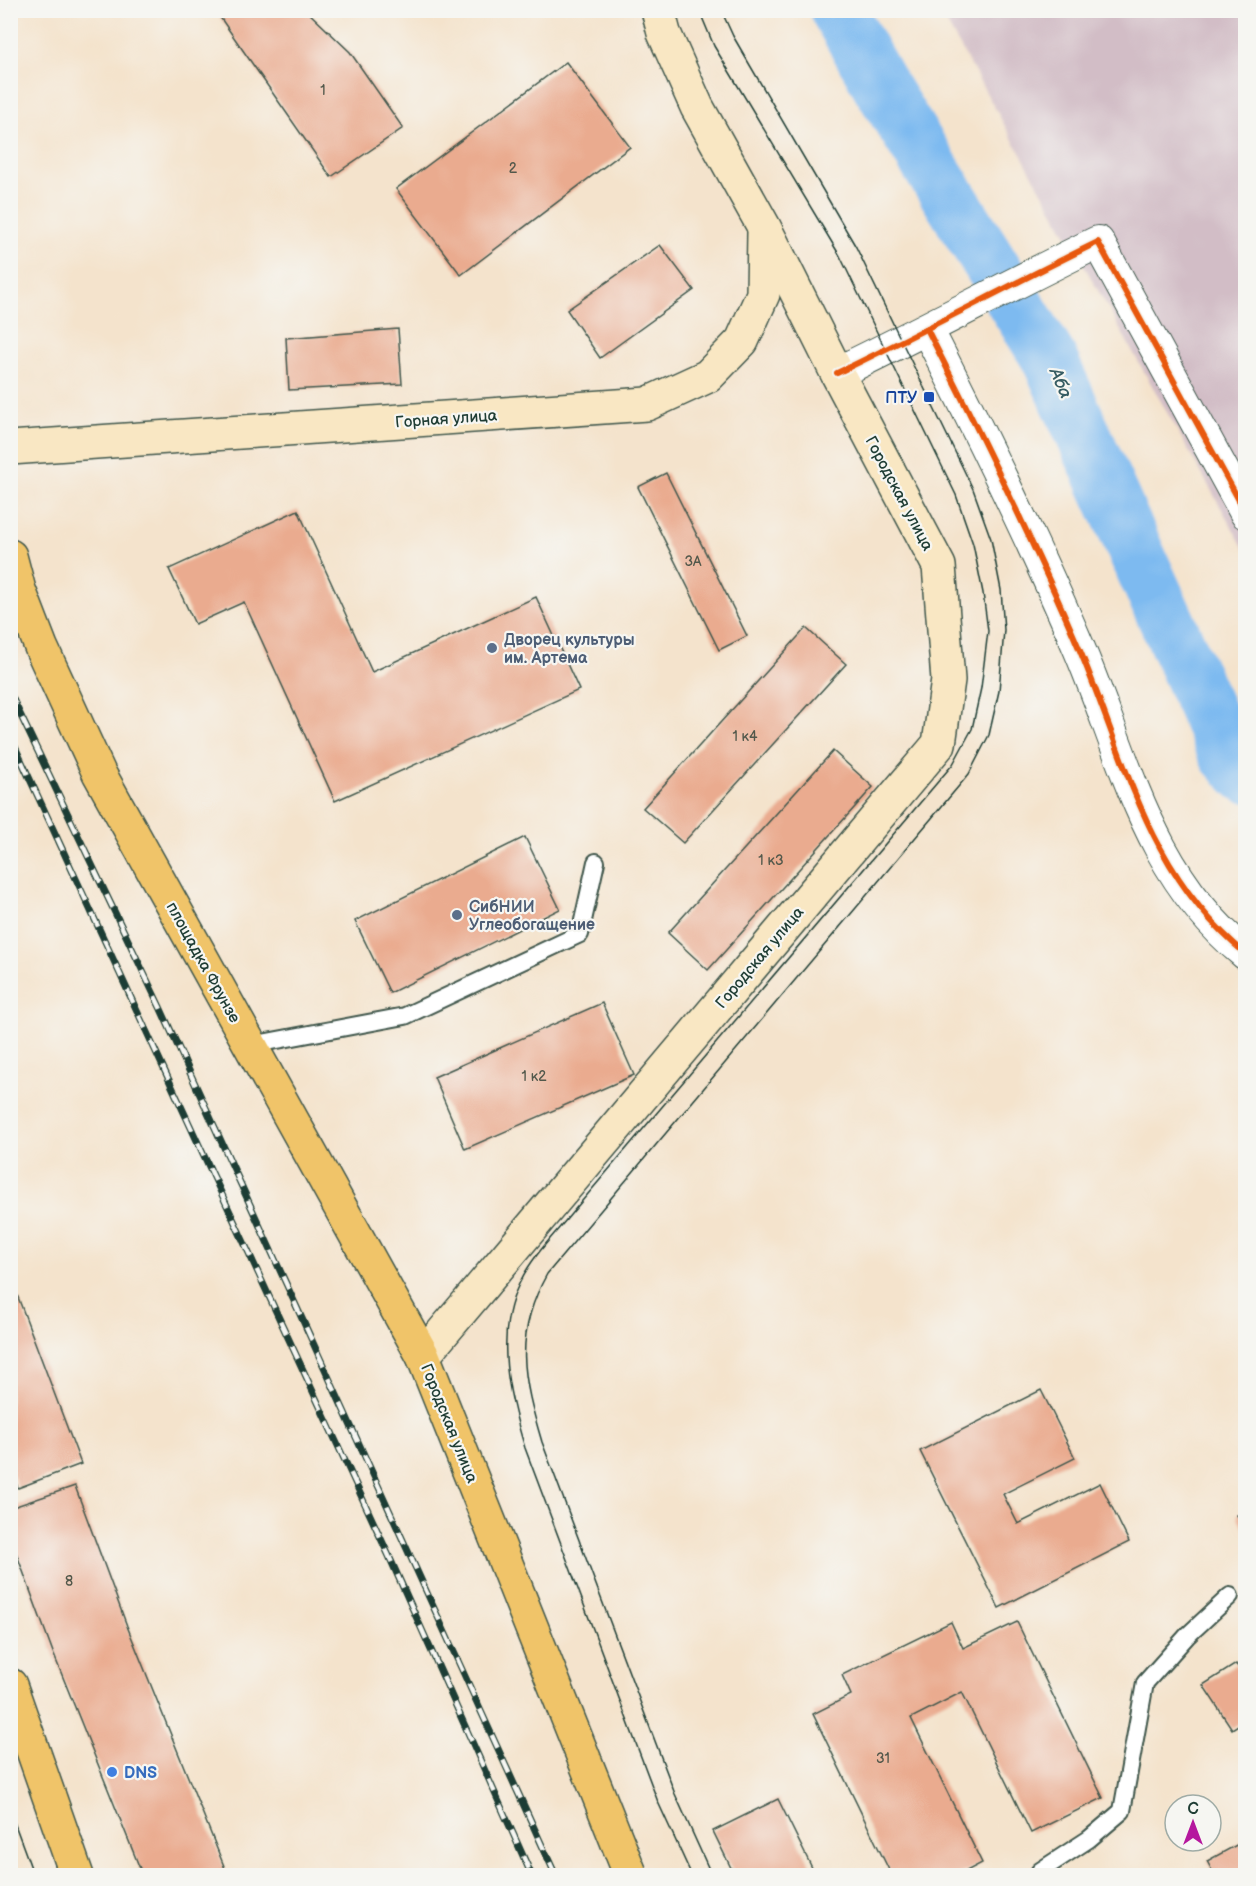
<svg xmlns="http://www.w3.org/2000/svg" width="1256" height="1886" font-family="'Balsamiq Sans',sans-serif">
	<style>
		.industrial { fill: #d2bdc6 }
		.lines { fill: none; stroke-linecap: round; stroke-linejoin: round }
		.river { stroke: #7dbaf0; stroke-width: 56 }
		.building { fill: #eaab8f }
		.service-casing { stroke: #3f564b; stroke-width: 20 }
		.minor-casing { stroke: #3f564b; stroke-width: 34 }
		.secondary-casing { stroke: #3f564b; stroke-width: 36 }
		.primary-casing { stroke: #3f564b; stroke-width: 36 }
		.service { stroke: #fff; stroke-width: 16 }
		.minor { stroke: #fff; stroke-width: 32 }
		.secondary { stroke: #f9e7c3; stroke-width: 33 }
		.primary { stroke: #f0c469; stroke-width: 33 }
		.tram { stroke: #1f3d34; stroke-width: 1.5 }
		.rail-casing { stroke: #1f3d34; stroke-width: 7 }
		.rail { stroke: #f6f6f2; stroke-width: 4.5; stroke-dasharray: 14; stroke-linecap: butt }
		.cycleway-casing { stroke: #f6f6f2; stroke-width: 10 }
		.cycleway { stroke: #e8590c; stroke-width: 6 }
		.transit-dot { fill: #1a4fb4; stroke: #f6f6f2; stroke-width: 2 }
		.service-dot { fill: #5c6f8a; stroke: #f6f6f2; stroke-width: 2 }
		.shop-dot { fill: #3f7fe0; stroke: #f6f6f2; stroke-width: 2 }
		.labels { text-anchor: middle; stroke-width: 4.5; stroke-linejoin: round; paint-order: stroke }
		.number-label { font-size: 14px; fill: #52584b }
		.transit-label { font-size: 16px; font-weight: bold; fill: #164399; stroke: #f6f6f2; text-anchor: end }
		.street-label { font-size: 16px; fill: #1f3d34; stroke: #f6f6f2 }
		.service-label { font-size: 16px; font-weight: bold; fill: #4e5e75; stroke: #f6f6f2; text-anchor: start }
		.shop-label { font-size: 16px; font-weight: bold; fill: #366cbe; stroke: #f6f6f2; text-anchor: start }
		.water-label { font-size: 18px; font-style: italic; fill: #365c63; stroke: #f6f6f2 }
	</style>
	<rect width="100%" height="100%" fill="#f6f6f2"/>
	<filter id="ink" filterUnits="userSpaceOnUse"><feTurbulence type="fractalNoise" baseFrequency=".0167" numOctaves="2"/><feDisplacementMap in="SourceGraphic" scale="12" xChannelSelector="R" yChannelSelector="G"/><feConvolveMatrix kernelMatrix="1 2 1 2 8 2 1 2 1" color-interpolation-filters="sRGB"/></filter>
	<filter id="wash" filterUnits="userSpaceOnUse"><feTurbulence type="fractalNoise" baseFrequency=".008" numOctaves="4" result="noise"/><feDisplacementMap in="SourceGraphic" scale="24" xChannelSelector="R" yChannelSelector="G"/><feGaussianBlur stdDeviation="1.35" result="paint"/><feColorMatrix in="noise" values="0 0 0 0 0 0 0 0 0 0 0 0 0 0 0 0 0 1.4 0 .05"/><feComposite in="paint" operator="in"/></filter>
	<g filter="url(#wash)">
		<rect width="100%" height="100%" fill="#f4e3cc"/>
		<polygon class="industrial" points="940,11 1245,11 1245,550"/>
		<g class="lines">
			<polyline class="river" points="838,10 881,87 1049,358 1227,755 1246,775"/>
		</g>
		<g id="blocks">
			<g class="building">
				<polygon points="215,10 306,10 350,52 403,128 331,177"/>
				<polygon points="566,62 630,147 461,275 396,189"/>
				<polygon points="660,245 694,290 600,358 567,310"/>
				<polygon points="398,329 402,384 289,390 286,338"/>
				<polygon points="666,473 747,636 719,650 638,487"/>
				<polygon points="298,510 372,672 536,597 579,690 335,801 244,602 195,624 169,569"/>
				<polygon points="806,628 846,664 683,843 643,808"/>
				<polygon points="833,751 873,787 708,970 668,933"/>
				<polygon points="525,837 560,909 390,993 355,921"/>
				<polygon points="602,1003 634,1075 465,1149 434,1077"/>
				<polygon points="10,1276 81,1464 18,1488 10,1468"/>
				<polygon points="1041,1390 1075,1458 1003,1494 1018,1524 1100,1483 1129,1542 999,1608 920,1451"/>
				<polygon points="75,1486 127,1626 228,1876 143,1876 54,1655 10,1536 10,1508"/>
				<polygon points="1246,1511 1246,1533 1237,1515"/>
				<polygon points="951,1622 963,1648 1017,1622 1103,1798 1031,1833 962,1692 911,1718 982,1863 957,1876 892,1876 813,1714 851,1695 842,1675"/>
				<polygon points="1236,1664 1246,1678 1246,1720 1232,1729 1203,1685"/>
				<polygon points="778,1799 816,1876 735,1876 713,1831"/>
				<polygon points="1242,1842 1246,1849 1246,1876 1215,1876 1207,1861"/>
			</g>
		</g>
	</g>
	<g filter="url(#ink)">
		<use href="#blocks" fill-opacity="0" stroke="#3f564b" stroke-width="1.5"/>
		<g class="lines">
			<defs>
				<g id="service">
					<polyline points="251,1045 405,1016 580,934 596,862"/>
					<polyline points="1037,1876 1040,1871 1089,1839 1122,1811 1145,1683 1187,1636 1230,1596"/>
				</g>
				<g id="minor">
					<path d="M927 329C980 433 1032 538 1078 646 1126 758 1146 872 1246 954"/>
					<path d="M837 373C924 331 1010 285 1098 242L1246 513"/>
				</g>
				<g id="secondary">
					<polyline points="10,448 647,404 708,376 742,341 763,294 764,232"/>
					<polyline points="423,1356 939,744 948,680 939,566 837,373 764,227 697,107 664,33 658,10"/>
				</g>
				<g id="primary">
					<polyline points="10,556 19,590 41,647 99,773 423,1356 631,1876"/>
					<polyline points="10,1685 77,1876"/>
				</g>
			</defs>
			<use href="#service" class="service-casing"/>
			<use href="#minor" class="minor-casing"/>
			<use href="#secondary" class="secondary-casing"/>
			<use href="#primary" class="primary-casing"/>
			<use href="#service" class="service"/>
			<use href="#minor" class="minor"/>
			<use href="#secondary" class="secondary"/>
			<use href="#primary" class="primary"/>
			<g class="tram">
				<polyline points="10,1811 34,1876"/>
				<polyline points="10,1866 14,1876"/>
				<path d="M692 1876 658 1802 525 1448C509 1396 494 1336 519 1284 531 1258 553 1236 571 1214L953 764 972 729 981 688 988 631 983 593 973 544 956 495 840 256 714 46 699 10"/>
				<path d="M712 1876 675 1794 542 1442C523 1378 513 1335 547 1274L969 774 989 735 999 691 1004 630 1001 590 991 539 973 489 856 247 733 36 721 10"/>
			</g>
			<defs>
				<g id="rail">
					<polyline points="10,693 160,1007 556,1876"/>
					<polyline points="10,736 389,1556 532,1876"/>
				</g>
			</defs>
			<use href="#rail" class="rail-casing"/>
			<use href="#rail" class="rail"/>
			<defs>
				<g id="cycleway">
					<path d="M927 329C980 433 1032 538 1078 646 1126 758 1146 872 1246 954"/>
					<path d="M837 373C924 331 1010 285 1098 242L1246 513"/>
				</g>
			</defs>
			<use href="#cycleway" class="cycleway-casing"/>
			<use href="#cycleway" class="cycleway"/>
		</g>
	</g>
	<rect class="transit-dot" x="923" y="391" width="12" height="12" rx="3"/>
	<g class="service-dot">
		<circle cx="492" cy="648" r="6"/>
		<circle cx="457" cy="915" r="6"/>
	</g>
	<circle class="shop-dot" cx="112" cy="1772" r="6"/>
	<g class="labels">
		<g class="number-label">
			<text x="323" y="95">1</text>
			<text x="513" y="173">2</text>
			<text x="693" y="566">3А</text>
			<text x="745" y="741">1 к4</text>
			<text x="771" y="865">1 к3</text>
			<text x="534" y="1081">1 к2</text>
			<text x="69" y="1586">8</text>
			<text x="883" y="1763">31</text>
		</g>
		<g class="transit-label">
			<text x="917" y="403">ПТУ</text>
		</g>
		<g class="street-label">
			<text transform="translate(446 418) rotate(-4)" y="6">Горная улица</text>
			<text transform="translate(900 493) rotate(62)" y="6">Городская улица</text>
			<text transform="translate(759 957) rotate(-50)" y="6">Городская улица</text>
			<text transform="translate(204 962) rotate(61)" y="6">площадка Фрунзе</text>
			<text transform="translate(450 1423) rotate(68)" y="6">Городская улица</text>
		</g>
		<g class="service-label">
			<text x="504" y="645">Дворец культуры<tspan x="504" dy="18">им. Артема</tspan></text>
			<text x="469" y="912">СибНИИ<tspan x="469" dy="18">Углеобогащение</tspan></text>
		</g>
		<g class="shop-label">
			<text x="124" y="1778">DNS</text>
		</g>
		<g class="water-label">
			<text transform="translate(1061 383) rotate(66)" y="6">Аба</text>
		</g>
	</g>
	<rect width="1256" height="1886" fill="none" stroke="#f6f6f2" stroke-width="36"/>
	<g transform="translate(1193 1823)"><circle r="28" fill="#f6f6f2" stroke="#a0aca6" stroke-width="1.5"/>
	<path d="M0-4.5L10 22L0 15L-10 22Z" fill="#b5179e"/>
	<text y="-9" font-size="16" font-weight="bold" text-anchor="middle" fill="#1f3d34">С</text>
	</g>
</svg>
